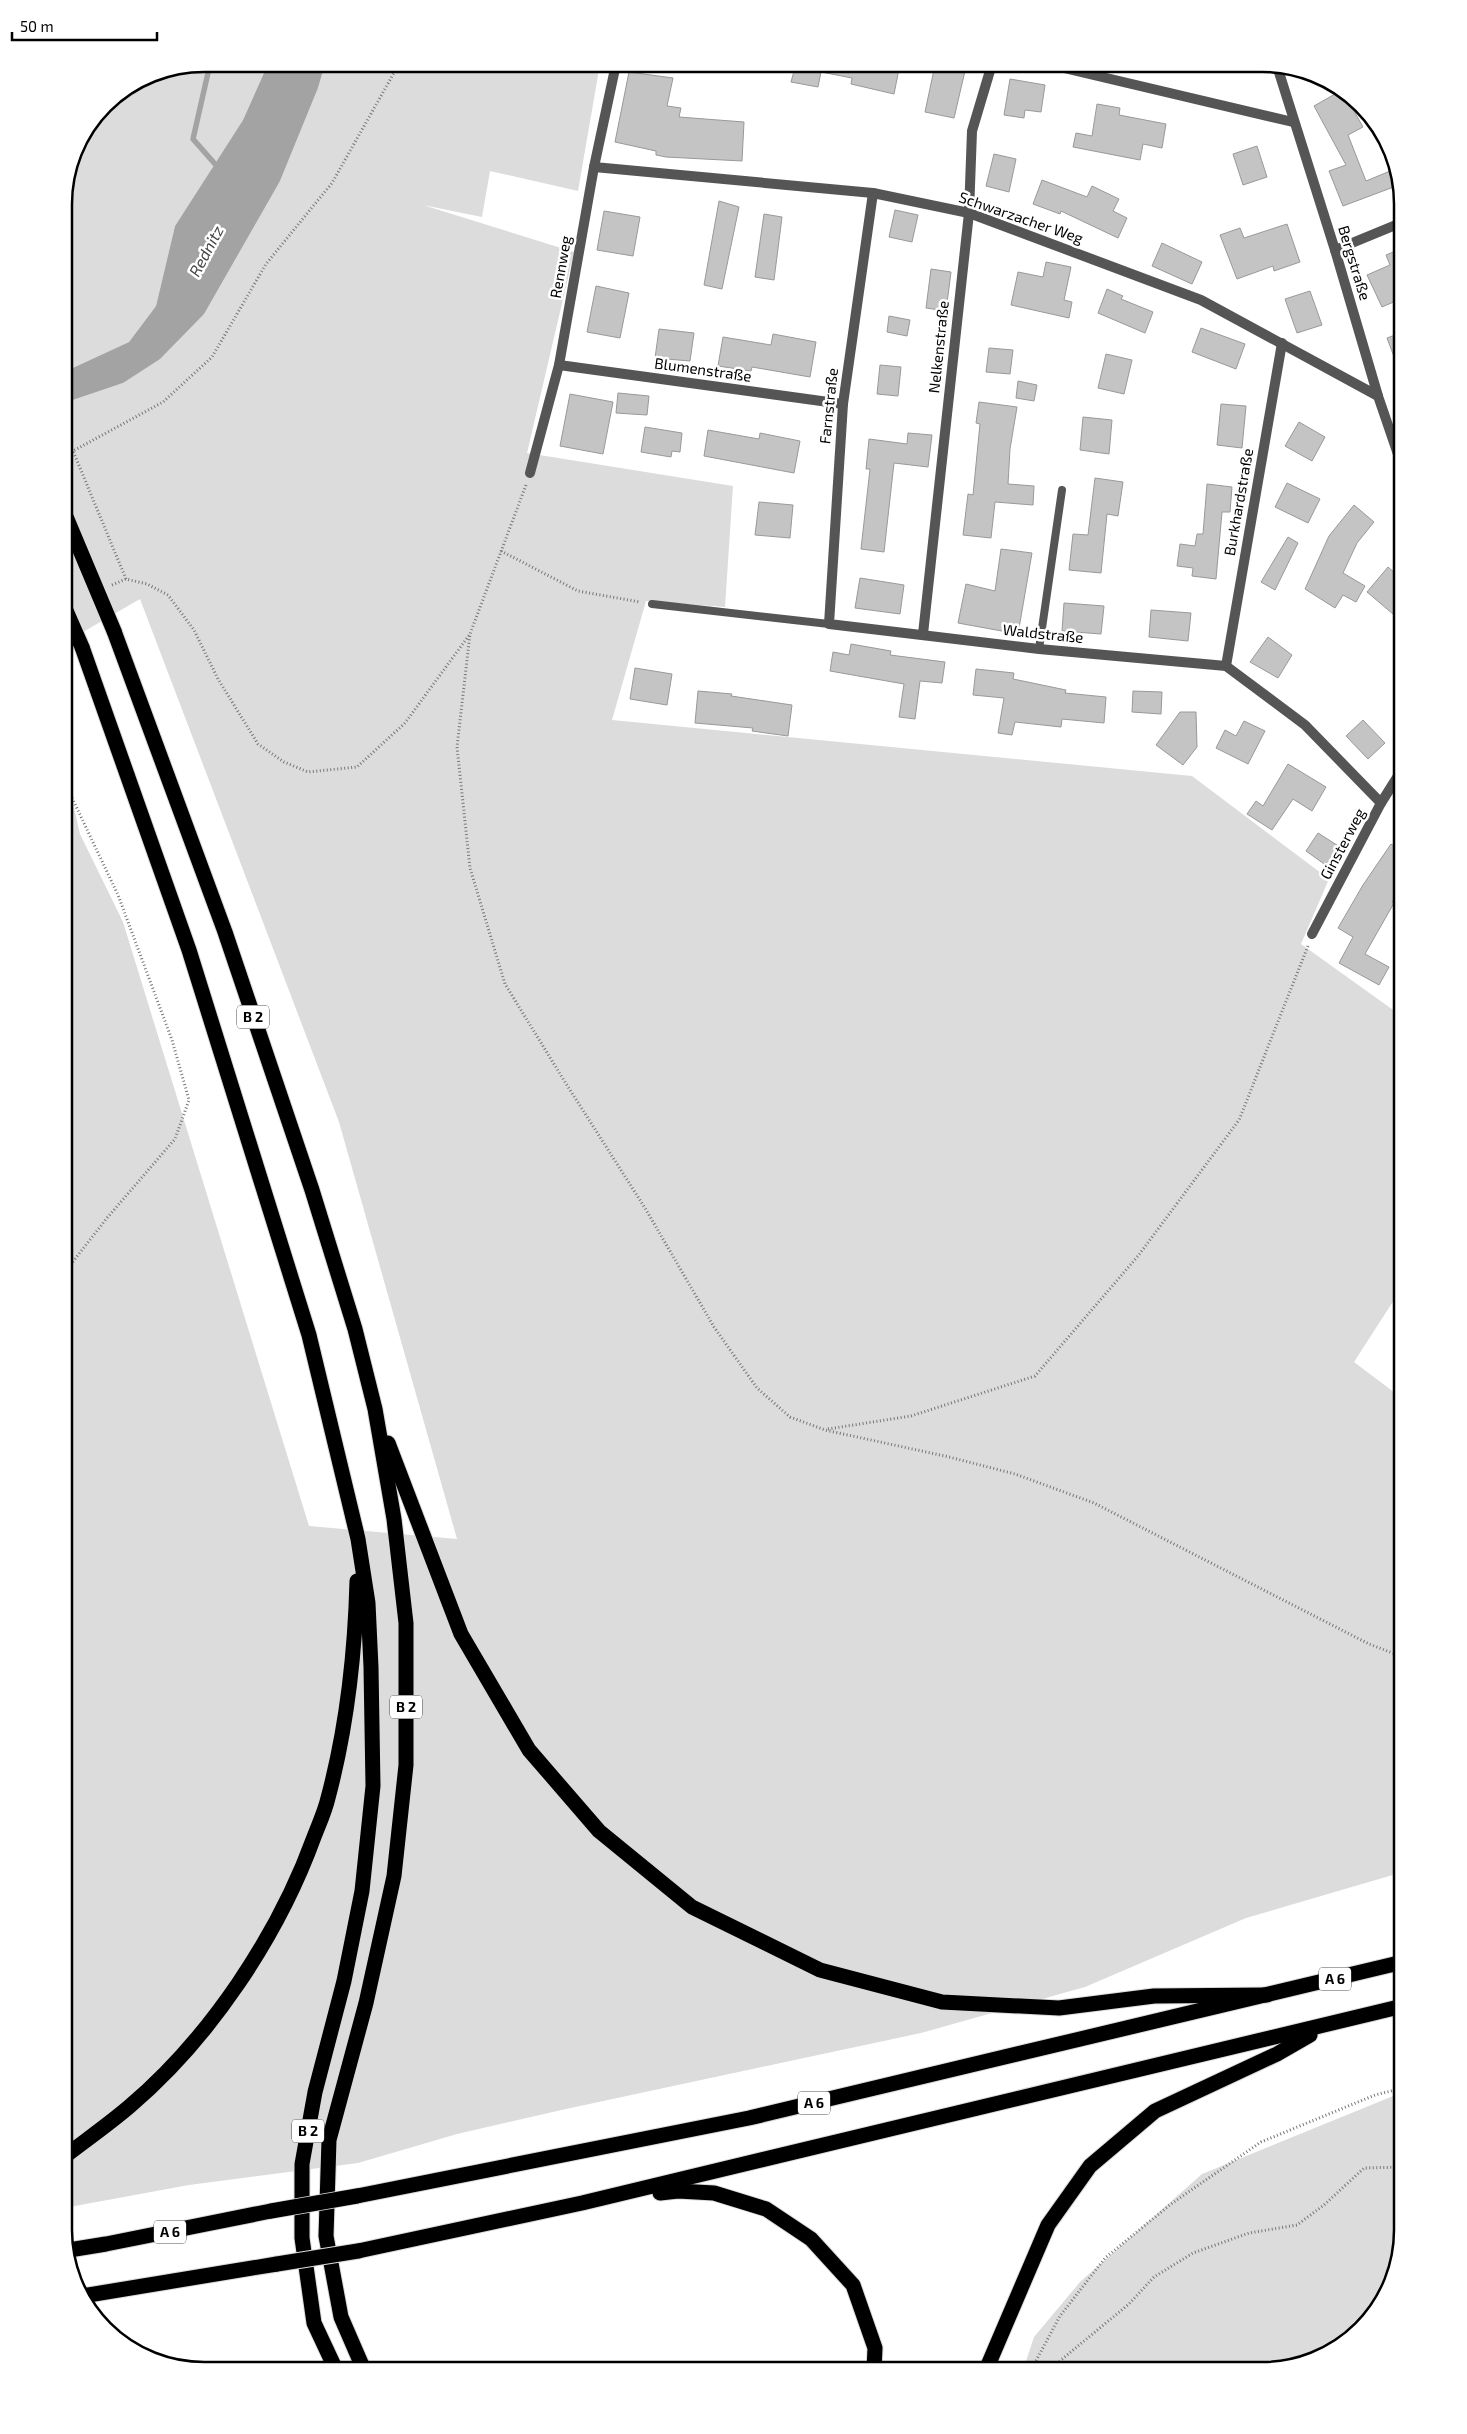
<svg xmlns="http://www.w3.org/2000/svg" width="1467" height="2434" font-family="'Exo 2',sans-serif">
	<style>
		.green { fill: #dcdcdc }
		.water { fill: #a3a3a3 }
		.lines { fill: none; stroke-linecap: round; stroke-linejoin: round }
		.stream { stroke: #a3a3a3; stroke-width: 5.5 }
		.building { fill: #c4c4c4; stroke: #999 }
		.highway-casing { stroke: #dbdbdb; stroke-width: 17 }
		.path { stroke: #777; stroke-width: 3; stroke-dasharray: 1 2.5; stroke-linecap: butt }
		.lane { stroke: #555; stroke-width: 8 }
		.street { stroke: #555; stroke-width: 10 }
		.highway { stroke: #000; stroke-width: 15 }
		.highway-bridge-casing { stroke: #dbdbdb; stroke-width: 17; stroke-linecap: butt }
		.highway-bridge { stroke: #000; stroke-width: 15 }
		.labels { text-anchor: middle; stroke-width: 5; stroke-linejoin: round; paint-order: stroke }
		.shield { fill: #fff; stroke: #4c4c4c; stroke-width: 1 }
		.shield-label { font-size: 14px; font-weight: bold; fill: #000 }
		.street-label { font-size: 15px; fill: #000; stroke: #fff }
		.water-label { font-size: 16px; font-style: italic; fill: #444; stroke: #fff }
		.rim { fill: none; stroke: #000; stroke-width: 2.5 }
	</style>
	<rect width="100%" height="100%" fill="#fff"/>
	<g class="green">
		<polygon points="205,64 268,64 243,120 175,226 156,306 129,342 64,372 64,196 75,150 105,105 151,74"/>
		<polygon points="325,64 600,64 578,191 490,171 482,217 423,205 574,252 527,453 733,486 725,607 646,601 612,720 1192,776 1329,879 1301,944 1403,1017 1403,1286 1354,1362 1403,1399 1403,1872 1246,1918 1085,1987 921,2033 566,2109 457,2134 358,2163 189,2185 64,2208 64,763 80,834 123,922 309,1526 457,1539 339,1122 140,599 64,643 64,403 123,383 280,181 318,88"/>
		<polygon points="1403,2092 1403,2230 1380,2307 1324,2356 1262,2370 1023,2370 1034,2337 1080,2282 1202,2174"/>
	</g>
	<polygon class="water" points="268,64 325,64 318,88 280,181 204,314 160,359 123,383 64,403 64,372 129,342 156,306 175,226 243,120"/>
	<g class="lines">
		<polyline class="stream" points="210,64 193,139 215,164"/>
	</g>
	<g class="building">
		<polygon points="796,64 900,64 894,94 851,84 852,78 821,72 818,87 791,82"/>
		<polygon points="935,65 965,71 954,118 925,112"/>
		<polygon points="629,72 673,78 667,106 681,108 679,117 744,122 742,161 666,157 656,155 656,151 615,142"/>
		<polygon points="1010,79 1045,85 1041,112 1025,110 1024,118 1004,115"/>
		<polygon points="1342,90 1363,127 1348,135 1366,181 1395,169 1399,185 1343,206 1329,171 1346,165 1314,106"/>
		<polygon points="1097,104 1120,108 1119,115 1166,124 1162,148 1143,144 1140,160 1073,147 1076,133 1092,136"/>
		<polygon points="1257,146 1267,177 1243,185 1233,154"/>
		<polygon points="994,154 1016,159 1009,192 986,186"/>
		<polygon points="1042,180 1087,197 1092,186 1119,199 1113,211 1127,218 1118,238 1061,211 1060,214 1033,204"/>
		<polygon points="719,201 739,207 722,289 704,285"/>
		<polygon points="895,210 918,215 912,242 889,237"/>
		<polygon points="604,211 640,217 633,256 597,250"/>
		<polygon points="764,214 782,217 774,280 755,277"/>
		<polygon points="1287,224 1300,262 1274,271 1273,266 1237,279 1220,235 1240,228 1244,238"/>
		<polygon points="1162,243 1202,262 1192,284 1152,266"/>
		<polygon points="1403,248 1403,298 1382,307 1367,275 1390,265 1386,255"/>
		<polygon points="1046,262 1071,267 1064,300 1072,302 1069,318 1011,305 1018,272 1043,277"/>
		<polygon points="931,269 951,272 946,311 926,308"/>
		<polygon points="596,286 629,293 620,338 587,332"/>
		<polygon points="1107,289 1123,296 1121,299 1153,312 1145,333 1098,313"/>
		<polygon points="1310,291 1322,325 1297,333 1285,299"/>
		<polygon points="889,316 910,320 907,336 887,332"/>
		<polygon points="1201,328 1245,344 1236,369 1192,352"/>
		<polygon points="659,329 694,333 690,361 655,358"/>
		<polygon points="1403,332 1403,378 1402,378 1387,338"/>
		<polygon points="773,334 816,342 810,377 752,367 751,371 718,366 723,337 771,345"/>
		<polygon points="989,348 1013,350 1010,374 986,372"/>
		<polygon points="1106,354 1132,360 1124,394 1098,388"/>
		<polygon points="880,365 901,367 898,396 877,394"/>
		<polygon points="1018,381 1037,385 1034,401 1016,398"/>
		<polygon points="618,393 649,396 647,415 616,413"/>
		<polygon points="570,394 613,402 603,454 560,446"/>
		<polygon points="979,402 1017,407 1010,449 1008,484 1034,486 1033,505 995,502 991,538 963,535 968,494 973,495 980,424 976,423"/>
		<polygon points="1221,404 1246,406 1242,448 1217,445"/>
		<polygon points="1083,417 1112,420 1109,454 1080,450"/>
		<polygon points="1299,422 1325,437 1312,461 1285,446"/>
		<polygon points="645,427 682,433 680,452 672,451 671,457 641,452"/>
		<polygon points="708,430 759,439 760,433 800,441 794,473 704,456"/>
		<polygon points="908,433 932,435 928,467 894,463 884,552 861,549 870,469 866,469 869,439 907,444"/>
		<polygon points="1095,478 1123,482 1118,516 1107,514 1101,573 1069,570 1073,534 1088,535"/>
		<polygon points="1287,483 1320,499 1308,523 1275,507"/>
		<polygon points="1207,484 1232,487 1230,512 1222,512 1216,579 1192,576 1193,568 1177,566 1180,544 1195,546 1197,534 1203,534"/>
		<polygon points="759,502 793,505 790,538 755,535"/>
		<polygon points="1354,505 1374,522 1357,543 1343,573 1365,586 1356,602 1343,595 1335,608 1305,589 1329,536"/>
		<polygon points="1288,537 1298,543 1275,590 1261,582"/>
		<polygon points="1001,549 1032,553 1018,634 958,623 966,584 995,591"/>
		<polygon points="1388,567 1403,580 1403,602 1393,614 1367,592"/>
		<polygon points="860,578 904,585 900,614 855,608"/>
		<polygon points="1064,603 1104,606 1101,634 1062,631"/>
		<polygon points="1151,610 1191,613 1188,641 1149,637"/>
		<polygon points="1268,637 1292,655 1278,678 1250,662"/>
		<polygon points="851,644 891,651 890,655 945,662 942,683 920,681 915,719 899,717 904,684 830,671 833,652 849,655"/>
		<polygon points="635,668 672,674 667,705 630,699"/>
		<polygon points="976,669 1014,673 1013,679 1066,690 1065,693 1106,697 1104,723 1062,719 1061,727 1015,722 1012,735 998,733 1004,698 973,695"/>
		<polygon points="698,691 732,694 731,696 792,705 788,736 752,731 753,728 695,723"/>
		<polygon points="1133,691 1162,692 1161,714 1132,712"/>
		<polygon points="1180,712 1196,712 1197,747 1183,765 1156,745"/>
		<polygon points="1363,720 1385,743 1368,759 1346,736"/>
		<polygon points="1244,721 1265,731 1248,764 1216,748 1225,730 1236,736"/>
		<polygon points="1288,764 1326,787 1312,811 1293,799 1272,830 1247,814 1256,801 1263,806"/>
		<polygon points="1318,833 1340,847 1327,866 1306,851"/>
		<polygon points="1391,844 1403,852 1403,885 1392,902 1394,903 1365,954 1389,967 1379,985 1339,963 1353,937 1338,928 1363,885"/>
	</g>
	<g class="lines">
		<defs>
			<g id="highway">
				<polyline points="114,631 225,932 312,1190 355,1329 375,1409 394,1519 406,1623 406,1765 394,1876 366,2003 329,2140 326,2236 341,2317 364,2370"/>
				<polyline points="82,647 189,950 309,1335 358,1539 368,1603 371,1667 373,1786 362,1891 344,1981 315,2092 302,2164 302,2238 314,2323 336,2370"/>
				<polyline points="388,1443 461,1634 529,1750 599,1831 692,1907 820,1970 942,2002 1059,2008 1154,1996 1267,1995"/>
				<path d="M64 2157C86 2140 109 2124 130 2106 210 2038 278 1936 314 1837 319 1824 325 1811 328 1798 347 1727 355 1654 357 1581"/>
				<polyline points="660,2193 678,2191 714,2193 766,2209 811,2239 853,2285 875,2348 874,2370"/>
				<polyline points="357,2196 749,2118 1403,1962"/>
				<polyline points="69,2250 106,2244 271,2211"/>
				<polyline points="358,2251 582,2203 1403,2006"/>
				<polyline points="82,2296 277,2264"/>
				<polyline points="986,2370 1048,2225 1090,2166 1155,2111 1277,2054 1310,2035"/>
			</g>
		</defs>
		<use href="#highway" class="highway-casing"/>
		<g class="path">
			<polyline points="64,458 73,451"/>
			<polyline points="526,485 470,634 457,747 470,868 505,984 565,1082 645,1208 714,1327 757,1388 790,1417 825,1430 949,1457 1015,1474 1094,1503 1369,1644 1403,1657"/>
			<polyline points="501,551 578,591 640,602"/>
			<polyline points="126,579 73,451 163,402 212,357 266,264 332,183 399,64"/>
			<polyline points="112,585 126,579 147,584 168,595 194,630 218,679 258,744 284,762 308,772 357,767 405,723 470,634"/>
			<polyline points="64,1273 107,1218 175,1139 189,1100 172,1040 118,895 64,781"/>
			<polyline points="828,1429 911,1416 1035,1376 1138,1256 1239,1120 1308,946"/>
			<polyline points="1031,2370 1060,2316 1105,2258 1171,2204 1261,2142 1375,2095 1403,2088"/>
			<polyline points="1053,2370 1061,2360 1129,2304 1154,2277 1193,2253 1249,2233 1297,2225 1324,2205 1364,2168 1403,2167"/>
		</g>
		<g class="lane">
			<polyline points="652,604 829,624"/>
			<polyline points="1039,649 1062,490"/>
		</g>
		<g class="street">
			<polyline points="1047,64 1293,122"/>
			<polyline points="1277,66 1335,250 1378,396 1403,469"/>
			<polyline points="594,167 873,193 969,213 1201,300 1378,396"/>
			<polyline points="873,193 843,404 829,624 1039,649 1226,666 1305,725 1381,803"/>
			<polyline points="1335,250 1403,222"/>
			<polyline points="559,365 843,404"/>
			<polyline points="530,473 559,365 594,167 616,64"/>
			<polyline points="923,634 969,213 972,131 992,64"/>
			<polyline points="1226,666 1282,343"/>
			<polyline points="1312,934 1381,803 1403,768"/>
		</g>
		<use href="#highway" class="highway"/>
		<defs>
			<g id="highway-bridge">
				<polyline points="64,512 114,631"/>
				<polyline points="64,606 82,647"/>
				<polyline points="271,2211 357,2196"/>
				<polyline points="277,2264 358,2251"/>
			</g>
		</defs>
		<use href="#highway-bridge" class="highway-bridge-casing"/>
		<use href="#highway-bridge" class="highway-bridge"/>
	</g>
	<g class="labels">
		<g class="shield">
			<rect x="237" y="1005.5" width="32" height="23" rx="4"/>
			<rect x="390" y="1695.5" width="32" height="23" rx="4"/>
			<rect x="1319" y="1967.5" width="32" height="23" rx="4"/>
			<rect x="798" y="2091.5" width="32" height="23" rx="4"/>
			<rect x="292" y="2119.5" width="32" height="23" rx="4"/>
			<rect x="154" y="2220.5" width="32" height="23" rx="4"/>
		</g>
		<g class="shield-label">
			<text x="253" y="1022">B 2</text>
			<text x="406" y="1712">B 2</text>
			<text x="1335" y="1984">A 6</text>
			<text x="814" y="2108">A 6</text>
			<text x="308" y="2136">B 2</text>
			<text x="170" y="2237">A 6</text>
		</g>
		<g class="street-label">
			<text transform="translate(1021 218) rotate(19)" y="5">Schwarzacher Weg</text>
			<text transform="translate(1354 263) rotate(73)" y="5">Bergstraße</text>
			<text transform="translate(561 267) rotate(-80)" y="5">Rennweg</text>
			<text transform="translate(939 347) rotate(-84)" y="5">Nelkenstraße</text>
			<text transform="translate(703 370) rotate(8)" y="5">Blumenstraße</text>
			<text transform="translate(829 406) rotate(-84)" y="5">Farnstraße</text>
			<text transform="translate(1239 502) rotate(-80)" y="5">Burkhardstraße</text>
			<text transform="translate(1043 634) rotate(6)" y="5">Waldstraße</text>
			<text transform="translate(1343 844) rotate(-62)" y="5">Ginsterweg</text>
		</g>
		<g class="water-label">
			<text transform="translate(206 251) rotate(-62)" y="6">Rednitz</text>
		</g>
	</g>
	<path d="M0 0H1467V2434H0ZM204 72H1262A132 132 0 0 1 1394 204V2230A132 132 0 0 1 1262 2362H204A132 132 0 0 1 72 2230V204A132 132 0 0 1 204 72Z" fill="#fff" fill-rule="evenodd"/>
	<path class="rim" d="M204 72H1262A132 132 0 0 1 1394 204V2230A132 132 0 0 1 1262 2362H204A132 132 0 0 1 72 2230V204A132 132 0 0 1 204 72Z"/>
	<path d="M12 32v8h145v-8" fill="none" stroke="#000000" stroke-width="2.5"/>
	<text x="20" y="32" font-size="15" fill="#000000" stroke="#ffffff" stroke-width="4" paint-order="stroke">50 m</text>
</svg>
